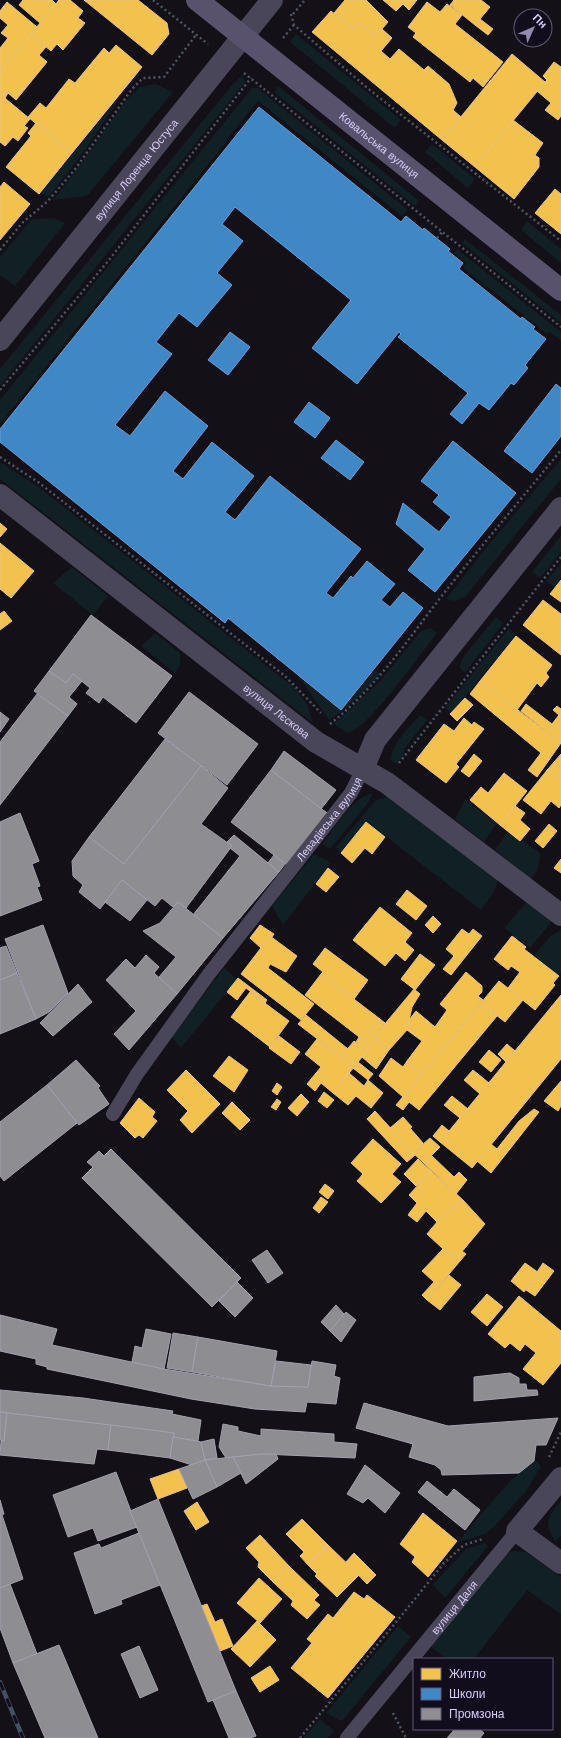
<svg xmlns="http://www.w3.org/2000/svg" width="561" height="1738" font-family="'Work Sans',sans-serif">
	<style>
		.green { fill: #112024 }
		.homes { fill: #f2c14e; stroke: #eac482 }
		.schools { fill: #3f88c5; stroke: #6d9cd5 }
		.industry { fill: #8d8d92; stroke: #a4a0b2 }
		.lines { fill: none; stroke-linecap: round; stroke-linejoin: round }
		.path { stroke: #4e5764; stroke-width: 2.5; stroke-dasharray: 2 3; stroke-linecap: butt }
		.lane { stroke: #4a4659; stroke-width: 14 }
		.street { stroke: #4a4659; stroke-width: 22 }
		.secondary { stroke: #58526c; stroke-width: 22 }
		.rail-casing { stroke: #435162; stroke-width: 4.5 }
		.rail { stroke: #120d1c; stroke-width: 3; stroke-dasharray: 9; stroke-linecap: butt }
		.labels { text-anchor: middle; stroke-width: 4; stroke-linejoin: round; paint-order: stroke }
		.street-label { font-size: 11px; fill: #d9ccfb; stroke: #120d1c }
	</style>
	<rect width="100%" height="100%" fill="#131018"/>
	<g class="green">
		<polygon points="296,34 401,120 395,128 290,42"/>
		<polygon points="242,76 245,82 0,386 0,369 233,84"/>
		<polygon points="156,84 173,92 87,196 53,200 78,168 125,102 139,87"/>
		<polygon points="278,86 419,201 415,206 274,92"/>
		<polygon points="252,88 258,88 408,210 402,216 258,101 227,139 227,141 0,424 0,400"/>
		<path d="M123 93C100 129 76 164 48 197L41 193Z"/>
		<polygon points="432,144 475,179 468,188 425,152"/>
		<polygon points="53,218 65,223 15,286 0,275 0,257 32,219"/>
		<polygon points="527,221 561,249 561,263 521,230"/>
		<polygon points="465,239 561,315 561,323 462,243"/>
		<polygon points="457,249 561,332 561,341 550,332 546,333 463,268 466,263 454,253"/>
		<polygon points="561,459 561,479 465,597 455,601 446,599 485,549"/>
		<polygon points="0,462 40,488 295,688 308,706 313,723 0,479"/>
		<polygon points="561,536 561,552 540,578 532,572"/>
		<polygon points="561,563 561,578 554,587 546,581"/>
		<polygon points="72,567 108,596 93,615 53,583"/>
		<polygon points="496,617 503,623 465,673 459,667 464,656"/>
		<path d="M430 628 437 633C421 653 369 728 348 733L334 724 381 680 421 631Z"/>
		<polygon points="509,628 516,634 466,696 450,712 445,708"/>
		<polygon points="155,633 180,653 180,665 175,673 141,646"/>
		<path d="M375 670 380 674C365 691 349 708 329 720L301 680V678L341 711Z"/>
		<path d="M420 715 427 720 404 749V754L397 764 391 761C391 743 409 728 420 715Z"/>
		<path d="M373 793 368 803 330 849 322 844C334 829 353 796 373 793Z"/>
		<polygon points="387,797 498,880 494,892 481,910 366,821 340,853 336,847 376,800"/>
		<polygon points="465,800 497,823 484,842 455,819"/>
		<polygon points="508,832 520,841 522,840 541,854 537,871 531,879 495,850"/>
		<polygon points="314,854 331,863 283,925 272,906"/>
		<polygon points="527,902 551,920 549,925 530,948 504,928"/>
		<polygon points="561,929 561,972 558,975 534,955 551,936"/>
		<polygon points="224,968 237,979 181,1048 172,1037"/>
		<path d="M535 1461 541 1466 526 1491 493 1528C483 1537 472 1538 459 1541L481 1514 511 1480Z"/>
		<path d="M561 1501V1536L555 1541C543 1522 547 1518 561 1501Z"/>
		<polygon points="485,1543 488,1546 445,1598 433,1585 466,1549"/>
		<polygon points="513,1551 526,1552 561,1577 561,1614 527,1590 474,1659 447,1659 428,1644 502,1555"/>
		<polygon points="398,1626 411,1637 342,1721 326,1713"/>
		<polygon points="320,1719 334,1731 327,1738 303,1738"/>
	</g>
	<g class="homes">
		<polygon points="23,0 52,0 56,4 40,23 19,5"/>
		<polygon points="59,0 70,0 83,11 78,18 85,23 63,50 57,44 51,51 31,34"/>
		<polygon points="84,0 138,0 167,23 169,34 152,55"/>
		<polygon points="345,0 366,0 388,22 382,29 373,34 359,23 354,30 334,13"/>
		<polygon points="383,0 417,0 409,10 403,4 396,11"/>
		<polygon points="454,0 481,0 490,7 475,25 450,5"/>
		<polygon points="7,2 37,27 0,72 0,48 8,38 1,33 8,25 0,18 0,11"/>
		<polygon points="427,2 440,12 447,4 462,15 455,24 503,62 483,87 473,78 470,82 413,37 416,33 408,27"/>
		<polygon points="331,11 354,30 359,23 373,34 382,29 392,38 381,51 390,59 399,49 424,70 428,66 449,84 457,103 453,110 461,117 442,140 312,32"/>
		<polygon points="480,19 493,29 488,35 475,25"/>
		<polygon points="31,34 46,47 39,55 47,62 16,100 8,93 5,98 0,94 0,72"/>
		<polygon points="116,45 142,67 72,153 28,117 40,103 46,108 69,79 75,83 104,48 109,53"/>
		<polygon points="512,54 545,82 475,167 442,140"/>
		<polygon points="554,62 561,67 561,116 558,120 545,110 551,103 537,91 547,80 543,76"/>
		<polygon points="0,94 30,119 24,126 28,128 18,141 13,137 5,146 0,142"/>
		<polygon points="513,120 543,143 535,155 539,158 539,167 514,199 475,167"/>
		<polygon points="36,123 72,153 39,194 6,167 31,136 28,133"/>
		<polygon points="4,182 30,204 0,240 0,187"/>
		<polygon points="555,189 561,194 561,234 535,213"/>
		<polygon points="0,523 7,529 0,537"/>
		<polygon points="0,543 34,571 11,598 0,589"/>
		<polygon points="561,580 561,602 550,594"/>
		<polygon points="543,600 561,614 561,655 523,625"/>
		<polygon points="4,611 12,621 0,630 0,614"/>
		<polygon points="516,636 552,665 546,673 549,677 541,687 537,683 517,710 480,681"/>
		<polygon points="480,681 561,743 537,777 528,770 541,753 470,694"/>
		<polygon points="465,698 473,705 457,721 450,714"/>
		<polygon points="526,704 561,731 561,743 521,711"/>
		<polygon points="557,706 561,709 561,731 552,724 559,715 553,710"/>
		<polygon points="464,718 472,725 474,722 484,729 456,764 459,767 446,783 416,760 444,724 454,731"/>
		<polygon points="474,754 482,761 469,777 461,771"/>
		<polygon points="561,754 561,780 548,769"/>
		<polygon points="548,769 561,780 561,805 559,808 551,801 541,814 523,800"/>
		<polygon points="504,773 527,791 500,825 470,800 481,787 488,793"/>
		<polygon points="515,806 525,813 520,820 530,829 520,841 500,825"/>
		<polygon points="366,822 385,837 372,854 365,848 352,863 341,853"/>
		<polygon points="549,824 557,831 543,848 535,841"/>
		<polygon points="561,859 561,873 554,868"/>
		<polygon points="328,868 339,877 326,892 316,884"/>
		<polygon points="407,890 427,906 416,920 396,904"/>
		<polygon points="380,907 412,933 405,942 414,950 405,961 396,953 385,966 353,940"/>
		<polygon points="433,916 441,924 433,933 425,925"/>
		<polygon points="260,925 274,934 272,937 270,936 261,948 250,938"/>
		<polygon points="462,929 469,934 473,929 482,936 451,975 443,969 454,956 446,949"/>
		<polygon points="270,936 297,956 286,972 270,964 268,968 254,957"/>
		<polygon points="512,936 526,947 508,970 494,959"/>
		<polygon points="325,948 368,980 354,999 321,974 323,972 313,964"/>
		<polygon points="524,949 559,976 553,983 555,985 535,1010 508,988 520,972 511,966"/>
		<polygon points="420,954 435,965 415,990 401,979"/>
		<polygon points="254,957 314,1004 301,1020 241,974"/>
		<polygon points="466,972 482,986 482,992 478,996 483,1000 422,1074 407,1061 422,1041 407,1030 409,1020 416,1011 435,1027 447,1010 440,1004"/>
		<polygon points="321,974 380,1019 363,1040 305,995"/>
		<polygon points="238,978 267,1000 265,1003 246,988 237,1000 227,992"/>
		<polygon points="499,981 523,1000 505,1022 481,1003"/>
		<polygon points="414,989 420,994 412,1007 407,1030 389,1050 374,1037"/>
		<polygon points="250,992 289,1021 270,1047 231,1017"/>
		<polygon points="561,995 561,1059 472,1168 440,1142"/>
		<polygon points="481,1003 497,1016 419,1110 409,1102 403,1110 396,1105"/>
		<polygon points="306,1015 348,1049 341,1057 298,1024"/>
		<polygon points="380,1019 385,1023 374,1037 376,1039 367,1051 356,1042 359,1037 363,1040"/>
		<polygon points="279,1036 300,1052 291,1064 269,1048"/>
		<polygon points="317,1039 354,1067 333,1093 321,1083 315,1091 307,1084 321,1067 305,1054"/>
		<polygon points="376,1039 389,1050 376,1069 362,1057"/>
		<polygon points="354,1041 367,1051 354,1067 341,1057"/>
		<polygon points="507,1044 515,1051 506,1062 498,1054"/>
		<polygon points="489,1050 501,1060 491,1072 479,1062"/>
		<polygon points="229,1056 248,1070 234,1092 213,1076"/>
		<polygon points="391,1058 403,1067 407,1061 422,1074 403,1097 379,1076"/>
		<polygon points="358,1062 373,1074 368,1080 353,1068"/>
		<polygon points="186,1070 220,1104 192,1133 180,1120 188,1111 167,1090"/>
		<polygon points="473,1070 489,1083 480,1094 464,1080"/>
		<polygon points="349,1073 364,1086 368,1080 383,1093 371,1108 356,1096 348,1105 333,1093"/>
		<polygon points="561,1081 561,1106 558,1111 544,1101"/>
		<polygon points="277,1083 282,1087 277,1095 272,1091"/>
		<polygon points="324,1092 334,1100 327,1108 318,1101"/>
		<polygon points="301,1094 309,1102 297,1116 288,1108"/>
		<polygon points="452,1096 468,1109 460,1118 444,1105"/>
		<polygon points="139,1098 155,1112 152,1117 157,1121 143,1138 139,1135 135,1138 120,1123"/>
		<polygon points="277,1099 281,1102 276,1110 271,1107"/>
		<polygon points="232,1102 250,1120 240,1130 222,1113"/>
		<polygon points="534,1109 539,1112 491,1173 477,1161 491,1144 497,1149 519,1121"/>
		<polygon points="375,1111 415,1155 407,1162 367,1119"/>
		<polygon points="403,1117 412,1127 410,1128 423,1143 413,1153 390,1128"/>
		<polygon points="442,1125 449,1131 440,1142 433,1136"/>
		<polygon points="430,1138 440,1147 424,1163 413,1153"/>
		<polygon points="373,1139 401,1164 392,1174 401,1182 381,1203 357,1181 363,1174 351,1163"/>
		<polygon points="431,1155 454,1177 459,1172 467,1180 456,1194 424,1163"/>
		<polygon points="418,1159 431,1171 416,1186 404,1174"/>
		<polygon points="431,1171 463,1200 437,1222 426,1211 417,1222 408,1215 417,1203 409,1195"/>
		<polygon points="325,1184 334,1191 328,1199 319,1192"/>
		<polygon points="321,1197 328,1202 319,1213 313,1208"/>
		<polygon points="463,1200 485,1224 455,1260 427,1234 437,1222"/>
		<polygon points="443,1249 455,1260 462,1251 466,1254 427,1300 422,1295 434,1282 422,1271"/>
		<polygon points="525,1263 539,1273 524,1292 511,1281"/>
		<polygon points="543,1263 554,1271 535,1296 526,1290 539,1273 537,1272"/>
		<polygon points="449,1275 461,1285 440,1310 427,1300"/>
		<polygon points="487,1294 503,1307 487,1326 471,1312"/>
		<polygon points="519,1296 561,1331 561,1363 543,1385 523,1369 536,1353 525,1344 520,1351 510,1343 505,1348 488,1334"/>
		<polygon points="179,1469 187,1488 158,1499 150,1479"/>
		<polygon points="197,1502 209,1522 196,1530 184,1511"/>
		<polygon points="423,1513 457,1541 428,1577 412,1562 415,1557 400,1544"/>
		<polygon points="302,1519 328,1545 308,1565 300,1556 304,1552 286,1534"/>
		<polygon points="260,1535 289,1566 272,1581 258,1567 259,1562 246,1548"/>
		<polygon points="328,1545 359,1575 337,1597 315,1576 317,1574 308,1565"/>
		<polygon points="354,1553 376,1575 367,1584 346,1562"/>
		<polygon points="289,1566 319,1595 314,1600 320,1605 307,1619 291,1605 293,1601 272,1581"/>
		<polygon points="259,1578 282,1599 260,1623 237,1603"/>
		<polygon points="354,1592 364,1599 367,1595 395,1617 328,1698 291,1668 312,1643 307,1639 328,1614 333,1618"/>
		<polygon points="207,1604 215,1622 222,1619 233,1646 220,1651 201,1606"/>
		<polygon points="257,1621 276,1640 250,1667 231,1649"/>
		<polygon points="270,1666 279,1680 260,1692 251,1678"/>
	</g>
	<g class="schools">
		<polygon points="259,107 401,222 406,216 423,230 424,228 450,249 448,251 463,263 459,269 521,319 522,317 535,327 533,329 546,339 525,365 528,368 514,385 511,383 489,410 479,403 462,424 450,414 468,393 398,337 401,334 399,332 357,384 312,348 351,300 235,207 222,224 243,241 217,273 232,285 197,327 179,313 156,342 172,354 115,425 130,436 165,391 208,426 173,471 183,479 212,442 254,476 225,512 235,520 270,476 361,549 326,593 333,598 351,576 353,578 367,561 395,584 381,600 390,607 403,592 423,608 341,710 228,618 225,623 0,442 0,429"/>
		<polygon points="230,332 250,347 228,375 208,360"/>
		<polygon points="556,384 561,388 561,436 532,473 504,451"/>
		<polygon points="309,402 330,418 315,438 294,422"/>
		<polygon points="336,440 364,462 350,480 321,458"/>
		<polygon points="453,441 516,493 435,592 408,570 425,549 396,524 403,503 439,532 451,517 433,502 439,495 421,481"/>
	</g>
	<g class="industry">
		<polygon points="91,615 172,676 136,723 103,697 99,703 86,693 90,688 73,674 66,683 49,671"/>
		<polygon points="49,671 66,683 73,674 82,681 69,697 77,704 68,716 34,691"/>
		<polygon points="189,692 258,744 227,785 158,733"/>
		<polygon points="37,694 68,716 0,805 0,742"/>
		<polygon points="0,712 9,719 0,732"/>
		<polygon points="165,739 201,766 124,864 89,837"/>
		<polygon points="284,751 336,790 321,809 271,770"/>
		<polygon points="201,766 228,788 201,824 232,846 186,908 178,902 173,907 162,898 155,906 122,880 100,909 79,892 83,885 73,876 72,861 89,837 124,864"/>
		<polygon points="271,770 327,813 287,865 231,822"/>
		<polygon points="20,813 39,861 32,864 40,886 37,887 42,900 0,916 0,822"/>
		<polygon points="234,835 279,872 223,938 193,915 240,856 230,848 232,846 227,842"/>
		<polygon points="274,855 285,864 279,872 268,863"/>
		<polygon points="122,880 147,900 130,921 105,902"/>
		<polygon points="178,902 223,938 177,994 159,977 176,957 143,931 160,923"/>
		<polygon points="43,925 68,993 49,1012 36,1019 5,939"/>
		<polygon points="6,946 17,973 0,980 0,948"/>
		<polygon points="146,955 159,967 154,973 177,994 129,1050 114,1034 136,1011 106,980 126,959 135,968"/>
		<polygon points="17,973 36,1019 0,1034 0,980"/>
		<polygon points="78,984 92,1002 53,1036 40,1023"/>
		<polygon points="76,1060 98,1084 100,1086 98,1088 109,1104 79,1125 47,1085"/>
		<polygon points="47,1085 77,1123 4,1181 0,1176 0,1122"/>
		<polygon points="111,1149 241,1278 212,1307 82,1178 93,1167 87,1162 99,1151 104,1156"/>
		<polygon points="267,1250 283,1273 268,1283 252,1260"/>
		<polygon points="237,1282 253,1298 235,1317 219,1301"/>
		<polygon points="336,1305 344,1314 330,1331 321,1322"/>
		<polygon points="346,1312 356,1320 341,1342 330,1331"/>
		<polygon points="0,1315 57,1329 52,1345 164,1369 271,1386 308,1387 312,1361 336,1365 334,1376 340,1378 336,1404 307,1402 305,1412 255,1409 191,1399 47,1369 47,1367 36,1364 36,1359 0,1351"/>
		<polygon points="146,1329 171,1334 164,1369 132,1362 135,1346 142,1348"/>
		<polygon points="173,1333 198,1337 192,1372 167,1368"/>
		<polygon points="198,1337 277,1351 271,1386 192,1372"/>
		<polygon points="276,1361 311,1365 308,1387 271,1386"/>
		<polygon points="510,1373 519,1378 519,1384 526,1384 527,1390 537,1390 538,1395 474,1401 474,1377"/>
		<polygon points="0,1390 83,1398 173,1411 172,1414 201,1420 198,1441 173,1437 174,1433 0,1412"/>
		<polygon points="364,1403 448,1426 558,1418 546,1445 536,1445 534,1461 519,1473 442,1475 441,1470 435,1465 409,1457 413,1444 356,1428"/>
		<polygon points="0,1412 7,1413 4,1441 0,1440"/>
		<polygon points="7,1413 111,1425 108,1450 97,1449 94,1464 0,1455 1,1441 4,1441"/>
		<polygon points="223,1424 238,1427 238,1431 261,1436 261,1429 334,1434 334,1442 357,1444 355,1458 262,1454 226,1458 219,1447"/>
		<polygon points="111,1425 174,1433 170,1458 108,1450"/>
		<polygon points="173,1437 201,1442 205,1460 192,1465 170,1458"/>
		<polygon points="214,1439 217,1458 205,1460 201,1442"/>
		<polygon points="262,1454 276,1454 278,1459 246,1484 233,1457"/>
		<polygon points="233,1457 241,1473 217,1487 205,1460"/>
		<polygon points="205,1460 217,1487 193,1499 179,1469"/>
		<polygon points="365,1465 400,1493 385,1513 368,1498 363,1503 347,1494"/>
		<polygon points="116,1472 137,1527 98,1541 93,1528 68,1537 53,1495"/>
		<polygon points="427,1481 447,1497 454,1489 480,1510 465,1530 418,1492"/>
		<polygon points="158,1499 236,1691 208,1702 130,1511"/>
		<polygon points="0,1500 4,1514 2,1515 23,1579 0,1588"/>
		<polygon points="139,1533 160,1585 121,1600 122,1604 95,1614 74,1553 99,1544 101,1548"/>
		<polygon points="10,1584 37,1654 13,1663 0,1628 0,1588"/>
		<polygon points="59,1645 98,1738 45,1738 13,1663"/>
		<polygon points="139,1646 158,1690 140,1698 121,1654"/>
		<polygon points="236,1691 256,1736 250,1738 229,1738 213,1700"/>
		<polygon points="455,1729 479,1729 484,1733 480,1738 447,1738"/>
	</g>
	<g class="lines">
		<g class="path">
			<polyline points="153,0 208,44"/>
			<polyline points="291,14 294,25 371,91 561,241"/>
			<polyline points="293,14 305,0"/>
			<polyline points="283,38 294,25"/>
			<polyline points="244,73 561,327"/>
			<polyline points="437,238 442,232"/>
			<polyline points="0,250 22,223 48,201 76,168 132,89 143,78 164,77 196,35"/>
			<polyline points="0,390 109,260 251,78"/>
			<polyline points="0,457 38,482 285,676 321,713"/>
			<path d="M330 724C373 690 402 648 434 606 475 553 519 502 561 450"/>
			<polyline points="399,763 561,557"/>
			<polyline points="549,1457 561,1432"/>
			<polyline points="393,1713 406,1738"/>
			<polyline points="300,1738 397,1621 444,1563 464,1545 483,1539"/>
		</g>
		<g class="lane">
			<path id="s1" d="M113 1114 137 1074 209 974 351 793 363 769"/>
			<path id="s2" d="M347 1738 517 1531"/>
		</g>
		<g class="street">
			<path id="s3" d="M0 340 272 0"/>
			<path id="s4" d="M0 495 316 742 387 783 561 915"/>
			<polyline points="363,769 375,740 561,508"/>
			<polyline points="561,1478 517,1531 561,1563"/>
		</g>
		<path class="secondary" id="s5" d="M197 0 561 290"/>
		<defs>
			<polyline id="rail" points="0,1682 23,1738"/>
		</defs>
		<use href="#rail" class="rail-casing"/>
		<use href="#rail" class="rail"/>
	</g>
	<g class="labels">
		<g class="street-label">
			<text dy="4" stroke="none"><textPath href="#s5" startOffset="233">Ковальська вулиця</textPath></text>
			<text dy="4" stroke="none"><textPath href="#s3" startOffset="218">вулиця Лоренца Юстуса</textPath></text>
			<text dy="4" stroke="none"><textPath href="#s4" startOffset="351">вулиця Лєскова</textPath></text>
			<text dy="4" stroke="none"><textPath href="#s1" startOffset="366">Левадівська вулиця</textPath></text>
			<text dy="4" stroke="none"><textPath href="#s2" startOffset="169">вулиця Даля</textPath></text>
		</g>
	</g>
	<rect x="413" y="1658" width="140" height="72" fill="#120d1c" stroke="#625975"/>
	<rect x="421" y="1668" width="20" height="12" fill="#f2c14e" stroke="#625975"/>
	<text x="449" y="1678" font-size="12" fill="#d9ccfb">Житло</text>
	<rect x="421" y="1688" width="20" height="12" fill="#3f88c5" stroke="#625975"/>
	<text x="449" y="1698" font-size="12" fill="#d9ccfb">Школи</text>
	<rect x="421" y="1708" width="20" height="12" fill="#8d8d92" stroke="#625975"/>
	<text x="449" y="1718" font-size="12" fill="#d9ccfb">Промзона</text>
	<g transform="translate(533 28) rotate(45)"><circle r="19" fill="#120d1c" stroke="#625975"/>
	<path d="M0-3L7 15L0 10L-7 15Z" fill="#948aac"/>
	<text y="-6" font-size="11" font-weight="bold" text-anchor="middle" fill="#d9ccfb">Пн</text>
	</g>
</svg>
